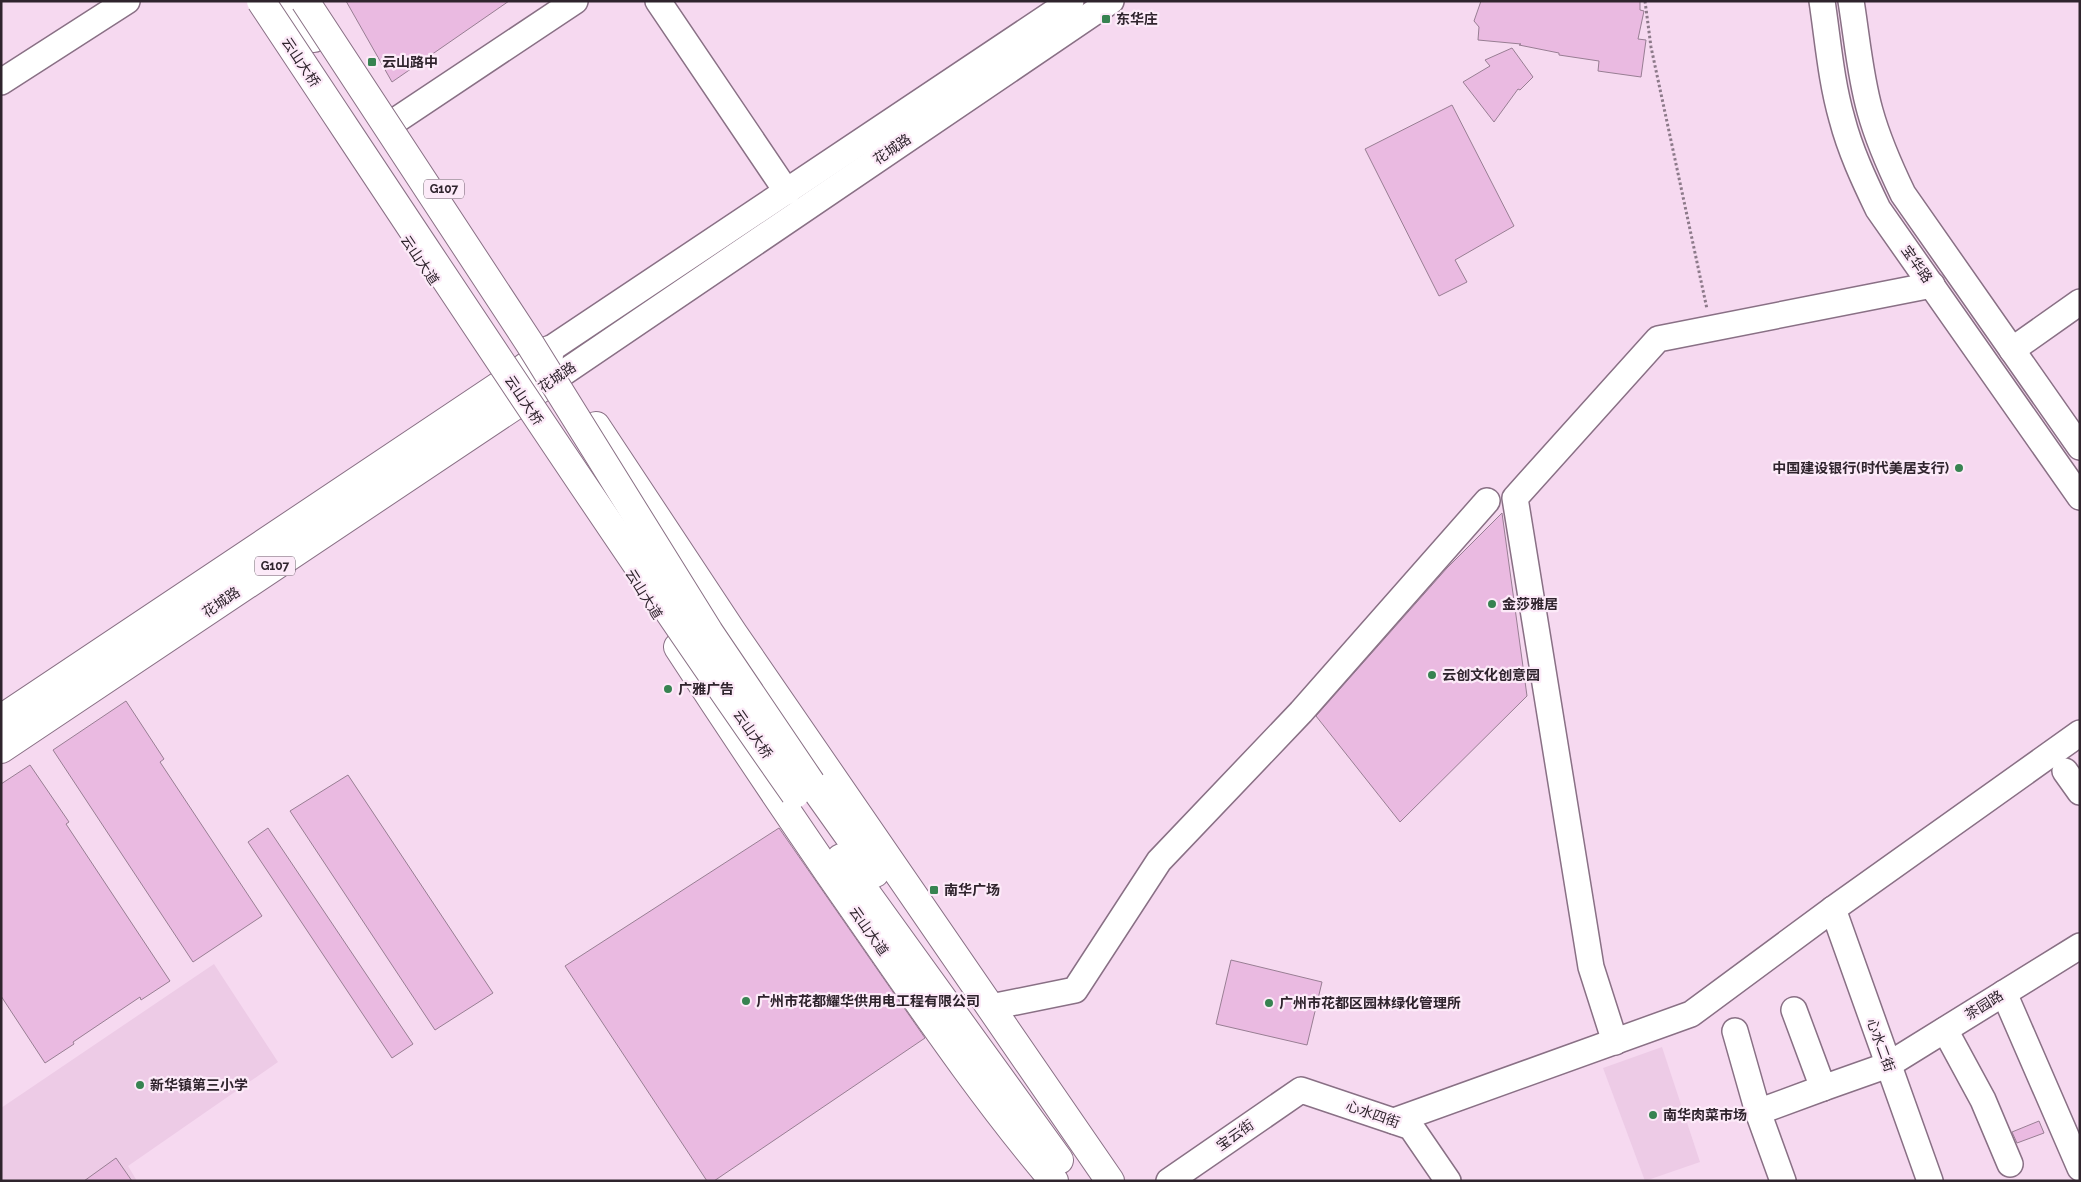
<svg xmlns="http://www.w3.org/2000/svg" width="2081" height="1182" font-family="Raleway,'Noto Sans SC',sans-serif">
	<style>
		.built { fill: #edcbe6 }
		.building { fill: #eabae1; stroke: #987e93 }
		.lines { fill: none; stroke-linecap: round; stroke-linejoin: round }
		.minor-casing { stroke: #897085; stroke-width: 28 }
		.major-casing { stroke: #897085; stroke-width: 30 }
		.highway-casing { stroke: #897085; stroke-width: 30 }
		.path { stroke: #8c7989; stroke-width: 3; stroke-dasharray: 2.5 2.5; stroke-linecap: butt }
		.minor { stroke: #fff; stroke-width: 25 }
		.major { stroke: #fff; stroke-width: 28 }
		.highway { stroke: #fff; stroke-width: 28 }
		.major-bridge-casing { stroke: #897085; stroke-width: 30; stroke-linecap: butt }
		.major-bridge { stroke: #fff; stroke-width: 28 }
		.poi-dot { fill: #378351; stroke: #fceaf8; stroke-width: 2 }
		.labels { text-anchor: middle; stroke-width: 4.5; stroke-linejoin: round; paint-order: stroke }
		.shield { fill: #fceaf8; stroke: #6c5f6a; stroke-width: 1 }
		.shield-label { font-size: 12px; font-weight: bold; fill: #2f242d }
		.poi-label { font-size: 14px; font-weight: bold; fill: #2f242d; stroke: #fceaf8; text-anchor: start }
		.street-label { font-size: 14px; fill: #2f242d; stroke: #fceaf8 }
	</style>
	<rect width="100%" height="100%" fill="#f6d9f0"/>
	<g class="built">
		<polygon points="214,964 278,1062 128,1166 137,1181 1,1181 1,1108"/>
		<polygon points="1662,1047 1700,1162 1645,1181 1603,1068"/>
	</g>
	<g class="building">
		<polygon points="346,1 509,1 392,82"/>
		<polygon points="1481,1 1640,1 1640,10 1644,11 1638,39 1646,40 1641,77 1598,71 1599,61 1559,55 1559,53 1519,45 1521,44 1478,40 1479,27 1474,21"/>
		<polygon points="1512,48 1533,77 1520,90 1518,89 1494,122 1463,82 1490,66 1485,60"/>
		<polygon points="1452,105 1514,226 1455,260 1467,282 1439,296 1365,149"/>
		<polygon points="1502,513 1527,696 1400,822 1316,716 1447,568"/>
		<polygon points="126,701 164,759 160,762 262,916 193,962 53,750"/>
		<polygon points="30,765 69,822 66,824 170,981 141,1000 140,997 73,1042 74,1044 45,1063 1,996 1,784"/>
		<polygon points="348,775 493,993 435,1030 290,811"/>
		<polygon points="268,828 413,1044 392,1058 248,842"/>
		<polygon points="779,828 925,1038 714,1181 707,1181 565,966"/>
		<polygon points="1231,960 1322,982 1307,1045 1216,1024"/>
		<polygon points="2039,1121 2044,1133 2017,1143 2012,1132"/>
		<polygon points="116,1158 132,1181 84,1181"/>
	</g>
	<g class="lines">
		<defs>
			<g id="minor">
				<polyline points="658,1 787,192"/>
				<path d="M1822 1C1828 41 1831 81 1842 119 1850 150 1864 180 1878 209L2080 497"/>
				<path d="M1851 1C1857 38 1860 76 1870 111 1878 140 1890 167 1903 194L2080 447"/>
				<polyline points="1,82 127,1"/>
				<polyline points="398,119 575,1"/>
				<polyline points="549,350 1071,1"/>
				<polyline points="2012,350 2080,302"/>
				<polyline points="547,384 1111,1"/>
				<polyline points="2065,771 2080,792"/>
				<polyline points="1833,909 1930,1181"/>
				<polyline points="2004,993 2080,1168"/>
				<polyline points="991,1007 1075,990 1159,861 1301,712 1487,501"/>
				<polyline points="1794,1010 1823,1088 1888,1065 2080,946"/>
				<polyline points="1945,1030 1983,1100 2010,1164"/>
				<polyline points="1735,1031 1758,1112 1823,1088"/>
				<polyline points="1615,1042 1591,967 1515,498 1658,339 1932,285"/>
				<polyline points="1758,1112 1783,1181"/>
				<polyline points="1394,1121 1691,1014 1833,909 2080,733"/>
				<polyline points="1169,1181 1301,1090 1411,1127 1448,1181"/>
			</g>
			<g id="major">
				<polyline points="289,1 314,38"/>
				<polyline points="596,426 733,633 1110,1181"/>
				<path d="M678 647C745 750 813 851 883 951 937 1029 992 1108 1054 1181"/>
				<polyline points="811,783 875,873"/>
				<polyline points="841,858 1059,1160"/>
			</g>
			<g id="highway">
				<polyline points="1,719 502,384 549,350"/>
				<polyline points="1,749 547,384 549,354"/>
			</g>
		</defs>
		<use href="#minor" class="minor-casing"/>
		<use href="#major" class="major-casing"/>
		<use href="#highway" class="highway-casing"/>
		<polyline class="path" points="1645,1 1651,47 1707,309"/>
		<use href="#minor" class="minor"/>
		<use href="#major" class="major"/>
		<use href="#highway" class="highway"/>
		<defs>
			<g id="major-bridge">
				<path d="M261 1C437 266 612 533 795 794"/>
				<polyline points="305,1 530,344 709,632 811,783"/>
			</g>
		</defs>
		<use href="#major-bridge" class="major-bridge-casing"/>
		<use href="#major-bridge" class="major-bridge"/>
	</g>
	<g class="poi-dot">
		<rect x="1101" y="14" width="10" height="10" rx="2.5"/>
		<rect x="367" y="57" width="10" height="10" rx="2.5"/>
		<circle cx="1959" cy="468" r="5"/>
		<circle cx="1492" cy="604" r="5"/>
		<circle cx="1432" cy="675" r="5"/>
		<circle cx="668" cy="689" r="5"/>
		<rect x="929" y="885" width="10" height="10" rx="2.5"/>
		<circle cx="746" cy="1001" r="5"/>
		<circle cx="1269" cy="1003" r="5"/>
		<circle cx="140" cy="1085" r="5"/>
		<circle cx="1653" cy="1115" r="5"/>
	</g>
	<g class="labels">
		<g class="shield">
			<rect x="424" y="179.5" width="40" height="19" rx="4"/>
			<rect x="255" y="556.5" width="40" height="19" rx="4"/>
		</g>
		<g class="shield-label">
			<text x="444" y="193">G107</text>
			<text x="275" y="570">G107</text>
		</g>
		<g class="poi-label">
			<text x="1116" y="24">东华庄</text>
			<text x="382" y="67">云山路中</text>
			<text x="1949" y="473" text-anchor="end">中国建设银行(时代美居支行)</text>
			<text x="1502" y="609">金莎雅居</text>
			<text x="1442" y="680">云创文化创意园</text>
			<text x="678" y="694">广雅广告</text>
			<text x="944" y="895">南华广场</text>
			<text x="756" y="1006">广州市花都耀华供用电工程有限公司</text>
			<text x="1279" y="1008">广州市花都区园林绿化管理所</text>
			<text x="150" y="1090">新华镇第三小学</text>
			<text x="1663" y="1120">南华肉菜市场</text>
		</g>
		<g class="street-label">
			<text transform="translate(301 62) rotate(56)" y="5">云山大桥</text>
			<text transform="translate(892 149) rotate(-34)" y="5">花城路</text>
			<text transform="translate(420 260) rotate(56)" y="5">云山大道</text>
			<text transform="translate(1917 264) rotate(55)" y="5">宝华路</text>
			<text transform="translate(557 377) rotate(-34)" y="5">花城路</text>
			<text transform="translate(524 400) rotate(56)" y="5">云山大桥</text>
			<text transform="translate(644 594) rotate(58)" y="5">云山大道</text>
			<text transform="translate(221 602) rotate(-34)" y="5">花城路</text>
			<text transform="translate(753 734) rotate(55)" y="5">云山大桥</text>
			<text transform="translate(869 931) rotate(55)" y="5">云山大道</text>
			<text transform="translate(1984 1005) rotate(-32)" y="5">茶园路</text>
			<text transform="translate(1881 1045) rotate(70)" y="5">心水二街</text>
			<text transform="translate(1373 1114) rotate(19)" y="5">心水四街</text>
			<text transform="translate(1235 1135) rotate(-35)" y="5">宝云街</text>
		</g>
	</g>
	<rect width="2081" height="1182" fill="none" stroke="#2f242d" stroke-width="5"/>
</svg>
